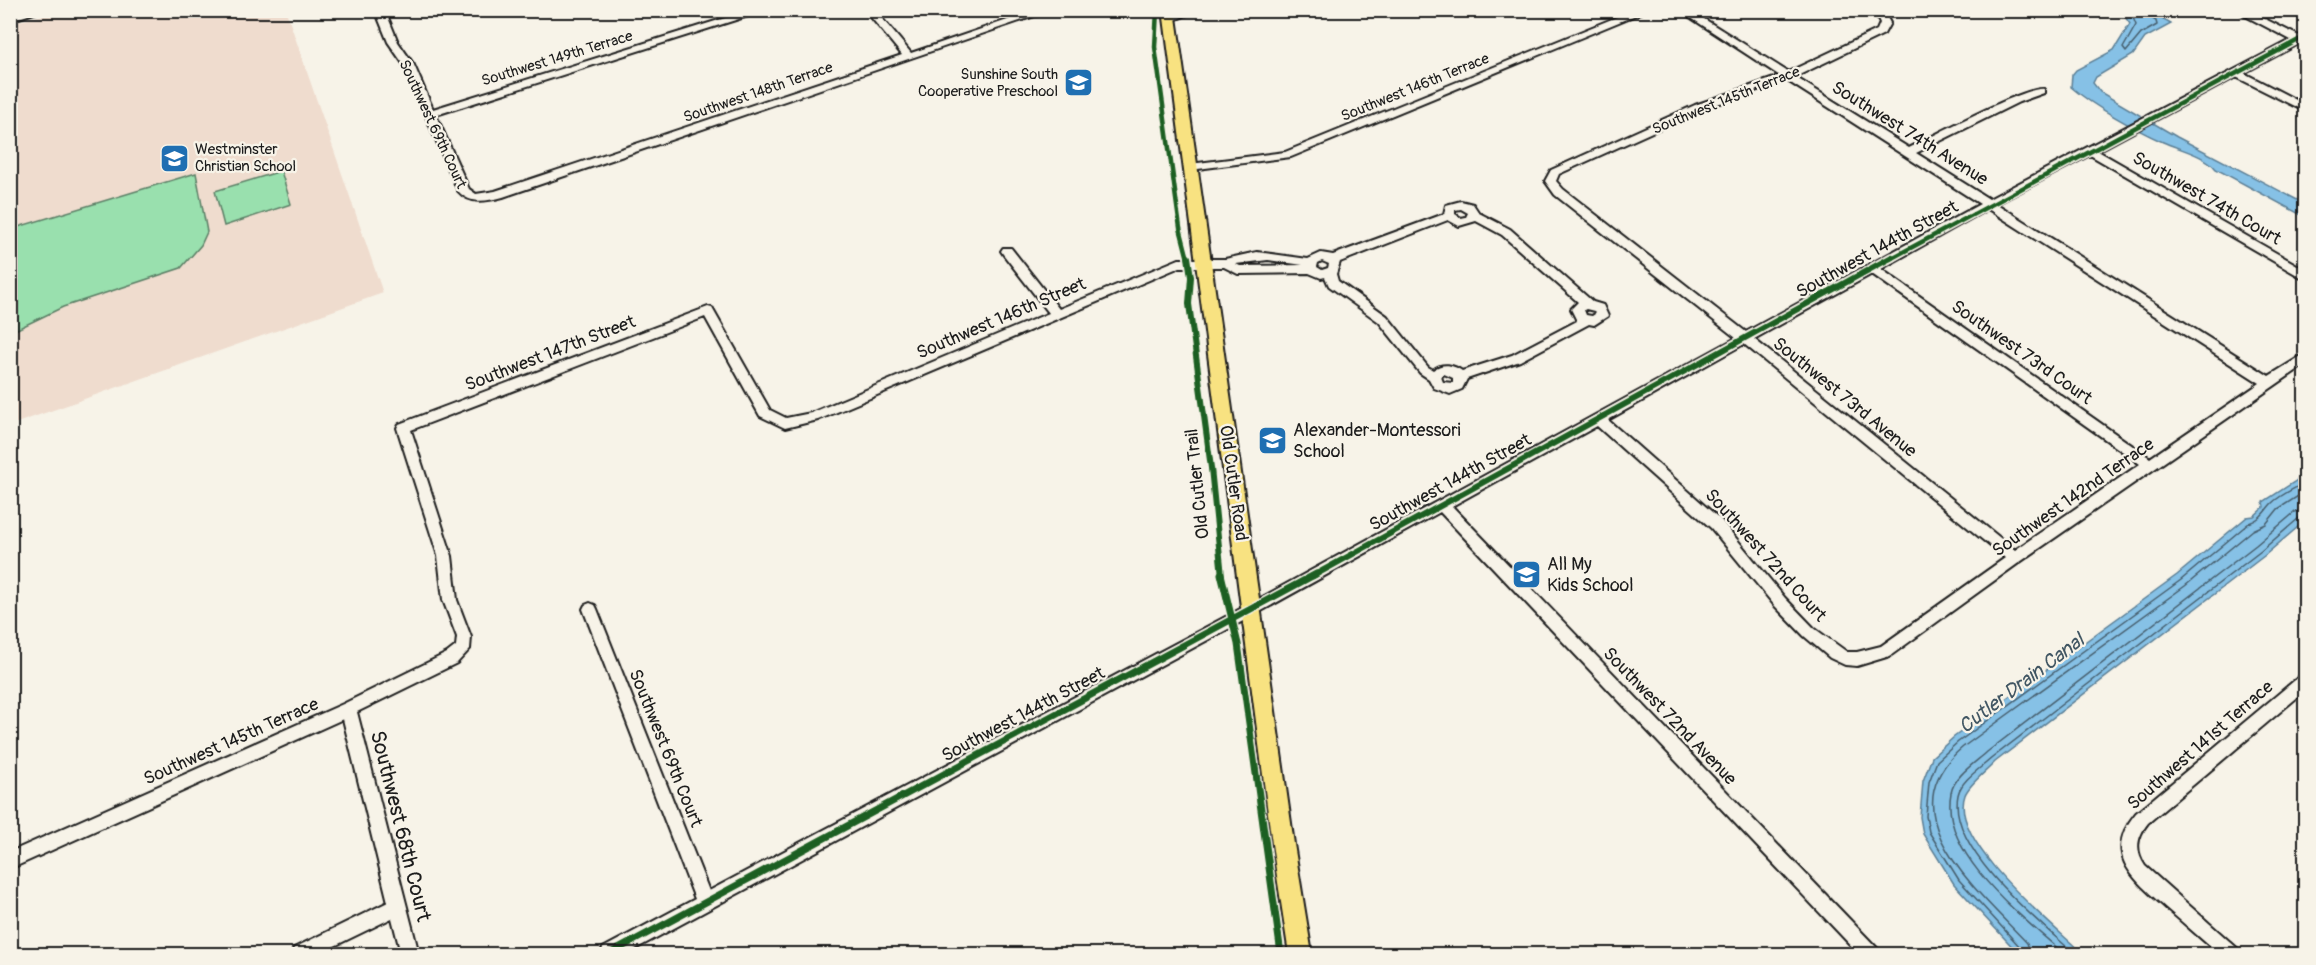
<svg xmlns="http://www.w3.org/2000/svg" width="2316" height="965" font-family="Pangolin,sans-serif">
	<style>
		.built { fill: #efdcce }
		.green { fill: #99e0ae; stroke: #5a7e65; stroke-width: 1.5 }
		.water { fill: #86c1e6; stroke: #5c7f95; stroke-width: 1.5 }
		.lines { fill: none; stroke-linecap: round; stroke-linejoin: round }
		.shore { stroke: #465e6d; stroke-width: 1.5 }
		.minor-casing { stroke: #1c1c1c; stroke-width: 4 }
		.major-casing { stroke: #1c1c1c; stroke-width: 4 }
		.minor { fill: #f7f3e8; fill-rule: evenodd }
		.major { fill: #f8e281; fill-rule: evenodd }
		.cycleway-far2-casing { stroke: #f7f3e8; stroke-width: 8 }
		.cycleway-far1-casing { stroke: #f7f3e8; stroke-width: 10 }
		.cycleway-casing { stroke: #f7f3e8; stroke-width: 10 }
		.cycleway-far2 { stroke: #1b5e20; stroke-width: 4.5 }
		.cycleway-far1 { stroke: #1b5e20; stroke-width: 6 }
		.cycleway { stroke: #1b5e20; stroke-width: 7 }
		.labels { text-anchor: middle; stroke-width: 4.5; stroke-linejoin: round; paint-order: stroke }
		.far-street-label { font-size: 15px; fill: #1c1c1c; stroke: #f7f3e8 }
		.far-poi-label { font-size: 15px; fill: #1c1c1c; stroke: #f7f3e8; text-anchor: end }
		.street-label { font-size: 18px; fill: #1c1c1c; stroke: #f7f3e8 }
		.poi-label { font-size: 18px; fill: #1c1c1c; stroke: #f7f3e8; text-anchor: start }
		.water-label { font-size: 20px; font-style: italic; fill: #415663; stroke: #f7f3e8 }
		.near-street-label { font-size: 21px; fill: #1c1c1c; stroke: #f7f3e8 }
	</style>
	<rect width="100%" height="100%" fill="#f7f3e8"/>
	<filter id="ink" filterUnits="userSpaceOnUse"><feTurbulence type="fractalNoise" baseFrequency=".0167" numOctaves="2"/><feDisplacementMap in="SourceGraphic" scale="12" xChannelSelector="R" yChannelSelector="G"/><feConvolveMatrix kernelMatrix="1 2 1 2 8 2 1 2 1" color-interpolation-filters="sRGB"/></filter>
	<g filter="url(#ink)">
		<polygon class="built" points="60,11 286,11 383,293 11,425 11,23"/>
		<g class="green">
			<polygon points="281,171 291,204 224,226 215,191"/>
			<polygon points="196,173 207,232 201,245 181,268 63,307 11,332 11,229"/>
		</g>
		<g class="water">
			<path d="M2121 11H2148L2171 24 2145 38 2133 55 2096 77 2093 83 2100 92 2177 137 2305 204V217L2216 169C2206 155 2178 149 2163 142 2136 130 2093 106 2071 87L2072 75 2076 70 2114 50 2130 24Z"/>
			<path d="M2305 475V521L2264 556 1995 762C1986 772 1969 784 1965 795 1948 841 2053 925 2083 954H2019L1954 884 1923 834 1920 817 1923 781 1932 757 1954 737 2177 575 2247 517 2254 516 2264 507 2263 502Z"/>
		</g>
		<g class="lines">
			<g class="shore">
				<polyline points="2130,10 2136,25 2123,48 2126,52 2141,34 2157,25 2156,21 2148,16 2147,10"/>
				<path d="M2023 954 2021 948 1959 880 1929 832 1926 816 1929 782 1937 761 1958 742 2181 580 2249 523C2261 519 2263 513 2271 504 2279 495 2296 488 2306 482"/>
				<path d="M2031 954 2027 943C1980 893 1883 813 1963 747L2185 586 2253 530 2266 524 2278 509 2306 491"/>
				<path d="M2064 954C2024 918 1939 854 1951 793 1954 776 1975 763 1987 752L2256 545 2295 512 2306 509"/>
				<path d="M2075 954C2039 922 1947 849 1958 795 1961 780 1981 768 1992 758L2261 551 2299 518 2306 517"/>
			</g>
			<defs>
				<g id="minor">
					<polygon points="26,10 43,10 10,21 10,15"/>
					<path d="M375 10H385L398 42 414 65 433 109 751 10H767L436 115 469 189 476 194 495 191 902 55 865 10H875L911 53 1037 10H1052L503 197C487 201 470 205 458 191L404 65 388 42Z"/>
					<polygon points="1185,10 1199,10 1170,22 1165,19"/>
					<polygon points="1634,10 1648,10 1291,157 1190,170 1185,167 1190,164 1285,152"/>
					<path d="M1679 10H1690L1788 72 1877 30 1880 23 1874 10H1883L1890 23 1884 34 1795 77 1909 148C1931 137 2025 86 2044 89V93L2019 102 1916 153 1989 199 2291 40 2234 10H2247L2299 36 2306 33V40L2244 73 2306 105V112L2236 77 2098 151 2306 270V280L2090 155 1997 204 2269 376 2306 353V364L2020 562 1890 656 1857 666 1845 665 1830 658 1804 636 1775 606 1711 528 1597 426 1452 506 1877 948 1880 954H1859L1440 512 1256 614 626 954H600L603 948 695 899 583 609 585 605 590 603 595 605 597 609 709 891 1246 606 1736 338 1555 195 1545 181 1551 170 1695 105 1780 76ZM1786 80 1980 204 1746 332 1563 189 1556 181 1559 174 1703 109ZM1988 209 2260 383 2150 458 1881 269ZM1872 274 2140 464 2015 550 1754 339ZM1744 344 2005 558 1881 646 1857 652H1847L1814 628 1785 598 1721 520 1608 420Z"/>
					<path d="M1461 201 1473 204 1479 213 1510 229 1593 302 1603 305 1608 316 1594 325 1589 324 1520 361 1467 379 1462 389 1450 394 1434 388 1429 379 1420 373 1379 322 1329 286 1325 277 1321 278 1309 273 1238 274 1224 267H1180L818 420 785 428 760 416 705 317 411 430 452 556 457 600 471 637 470 649 457 663 357 712 419 954H401L392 918 318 954H291L294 948 388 902 343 719 10 869V852L343 704 447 653 456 646 457 637 443 600 438 556 397 428 399 424 708 307 712 308 770 410 786 418 811 413 1049 313 1003 254 1001 251 1003 248H1011L1059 309 1179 259H1225L1257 252 1308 259 1321 253 1333 255 1444 214 1446 205ZM1461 209 1468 213 1466 217 1461 218 1455 214V210ZM1448 220 1459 226 1476 221 1502 235 1578 302 1571 309 1577 321 1512 355 1462 371C1454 365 1442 362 1433 370L1428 367 1387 316 1338 281 1336 274 1340 262ZM1268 260 1303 265 1240 266 1236 264ZM1322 261 1329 264 1328 268 1322 270 1317 267 1318 263ZM1586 309 1594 311 1595 314 1592 316 1586 315 1584 310ZM1444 374 1453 378V383L1443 382 1441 377Z"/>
					<path d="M2306 673V690L2148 823C2136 838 2135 851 2145 866L2237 948 2240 954H2219C2201 939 2184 923 2166 908 2135 880 2101 855 2136 813L2301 675Z"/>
				</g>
				<polygon id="major" points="1163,10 1175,10 1294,844 1312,954 1289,954 1272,844"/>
			</defs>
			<use href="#minor" class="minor-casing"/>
			<use href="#major" class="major-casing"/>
			<use href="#minor" class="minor"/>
			<use href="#major" class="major"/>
			<defs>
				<g id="cycleway-far2">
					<polyline points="1157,10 1155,47 1180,228 1188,259"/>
					<polyline points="1890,259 2306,36"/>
				</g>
				<g id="cycleway-far1">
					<polyline points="1188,257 1191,277 1189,304 1211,468 1222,576"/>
					<polyline points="1313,576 1892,257"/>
				</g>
				<g id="cycleway">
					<polyline points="1221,574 1238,644 1281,954"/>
					<polyline points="609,954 1316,574"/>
				</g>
			</defs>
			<use href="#cycleway-far2" class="cycleway-far2-casing"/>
			<use href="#cycleway-far1" class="cycleway-far1-casing"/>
			<use href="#cycleway" class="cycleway-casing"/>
			<use href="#cycleway-far2" class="cycleway-far2"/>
			<use href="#cycleway-far1" class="cycleway-far1"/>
			<use href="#cycleway" class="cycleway"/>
		</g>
	</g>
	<defs>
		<symbol id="school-square" viewBox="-11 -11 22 22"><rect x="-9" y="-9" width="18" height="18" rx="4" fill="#1f6fb2" stroke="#f7f3e8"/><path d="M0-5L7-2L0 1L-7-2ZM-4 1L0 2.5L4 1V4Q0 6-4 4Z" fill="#fff"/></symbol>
	</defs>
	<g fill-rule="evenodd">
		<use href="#school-square" x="1062" y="66" width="33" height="33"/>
		<use href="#school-square" x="158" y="142" width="33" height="33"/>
		<use href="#school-square" x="1256" y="424" width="33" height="33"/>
		<use href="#school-square" x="1510" y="558" width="33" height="33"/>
	</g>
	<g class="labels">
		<g class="far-street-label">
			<text transform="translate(557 58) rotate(-17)" y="5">Southwest 149th Terrace</text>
			<text transform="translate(1415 87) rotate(-22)" y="5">Southwest 146th Terrace</text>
			<text transform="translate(758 92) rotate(-19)" y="5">Southwest 148th Terrace</text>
			<text transform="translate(1726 100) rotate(-22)" y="5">Southwest 145th Terrace</text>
			<text transform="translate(433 124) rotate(65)" y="5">Southwest 69th Court</text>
		</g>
		<g class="far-poi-label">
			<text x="1058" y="79">Sunshine South<tspan x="1058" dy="17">Cooperative Preschool</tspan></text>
			<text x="195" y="154" text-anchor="start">Westminster<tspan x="195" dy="17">Christian School</tspan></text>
		</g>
		<g class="street-label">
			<text transform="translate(1910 133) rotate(32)" y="6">Southwest 74th Avenue</text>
			<text transform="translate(2207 198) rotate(30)" y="6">Southwest 74th Court</text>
			<text transform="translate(1877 249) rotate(-29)" y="6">Southwest 144th Street</text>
			<text transform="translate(1001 318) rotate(-23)" y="6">Southwest 146th Street</text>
			<text transform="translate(2022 352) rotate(35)" y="6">Southwest 73rd Court</text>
			<text transform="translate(550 353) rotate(-21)" y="6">Southwest 147th Street</text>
			<text transform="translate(1845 397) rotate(39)" y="6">Southwest 73rd Avenue</text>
			<text transform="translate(1450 482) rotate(-29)" y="6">Southwest 144th Street</text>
			<text transform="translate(1234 483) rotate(82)" y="6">Old Cutler Road</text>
			<text transform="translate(1197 484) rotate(-96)" y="6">Old Cutler Trail</text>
			<text transform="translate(2073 497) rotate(-35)" y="6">Southwest 142nd Terrace</text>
			<text transform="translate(1766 555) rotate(48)" y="6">Southwest 72nd Court</text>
			<text transform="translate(1023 714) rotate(-28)" y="6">Southwest 144th Street</text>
			<text transform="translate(1670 716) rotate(46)" y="6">Southwest 72nd Avenue</text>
			<text transform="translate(231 741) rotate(-24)" y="6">Southwest 145th Terrace</text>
			<text transform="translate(2200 745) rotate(-41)" y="6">Southwest 141st Terrace</text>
			<text transform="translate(666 748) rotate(68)" y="6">Southwest 69th Court</text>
		</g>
		<g class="poi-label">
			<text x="1293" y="436">Alexander-Montessori<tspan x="1293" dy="21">School</tspan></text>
			<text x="1547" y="570">All My<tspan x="1547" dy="21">Kids School</tspan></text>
		</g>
		<g class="water-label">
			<text transform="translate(2021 683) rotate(-37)" y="7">Cutler Drain Canal</text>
		</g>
		<g class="near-street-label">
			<text transform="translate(401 826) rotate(76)" y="7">Southwest 68th Court</text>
		</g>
	</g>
	<rect width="2316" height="965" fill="none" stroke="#f7f3e8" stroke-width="36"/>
	<rect x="18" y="18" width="2280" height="929" fill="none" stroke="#1c1c1c" stroke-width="2" filter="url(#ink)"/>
</svg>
